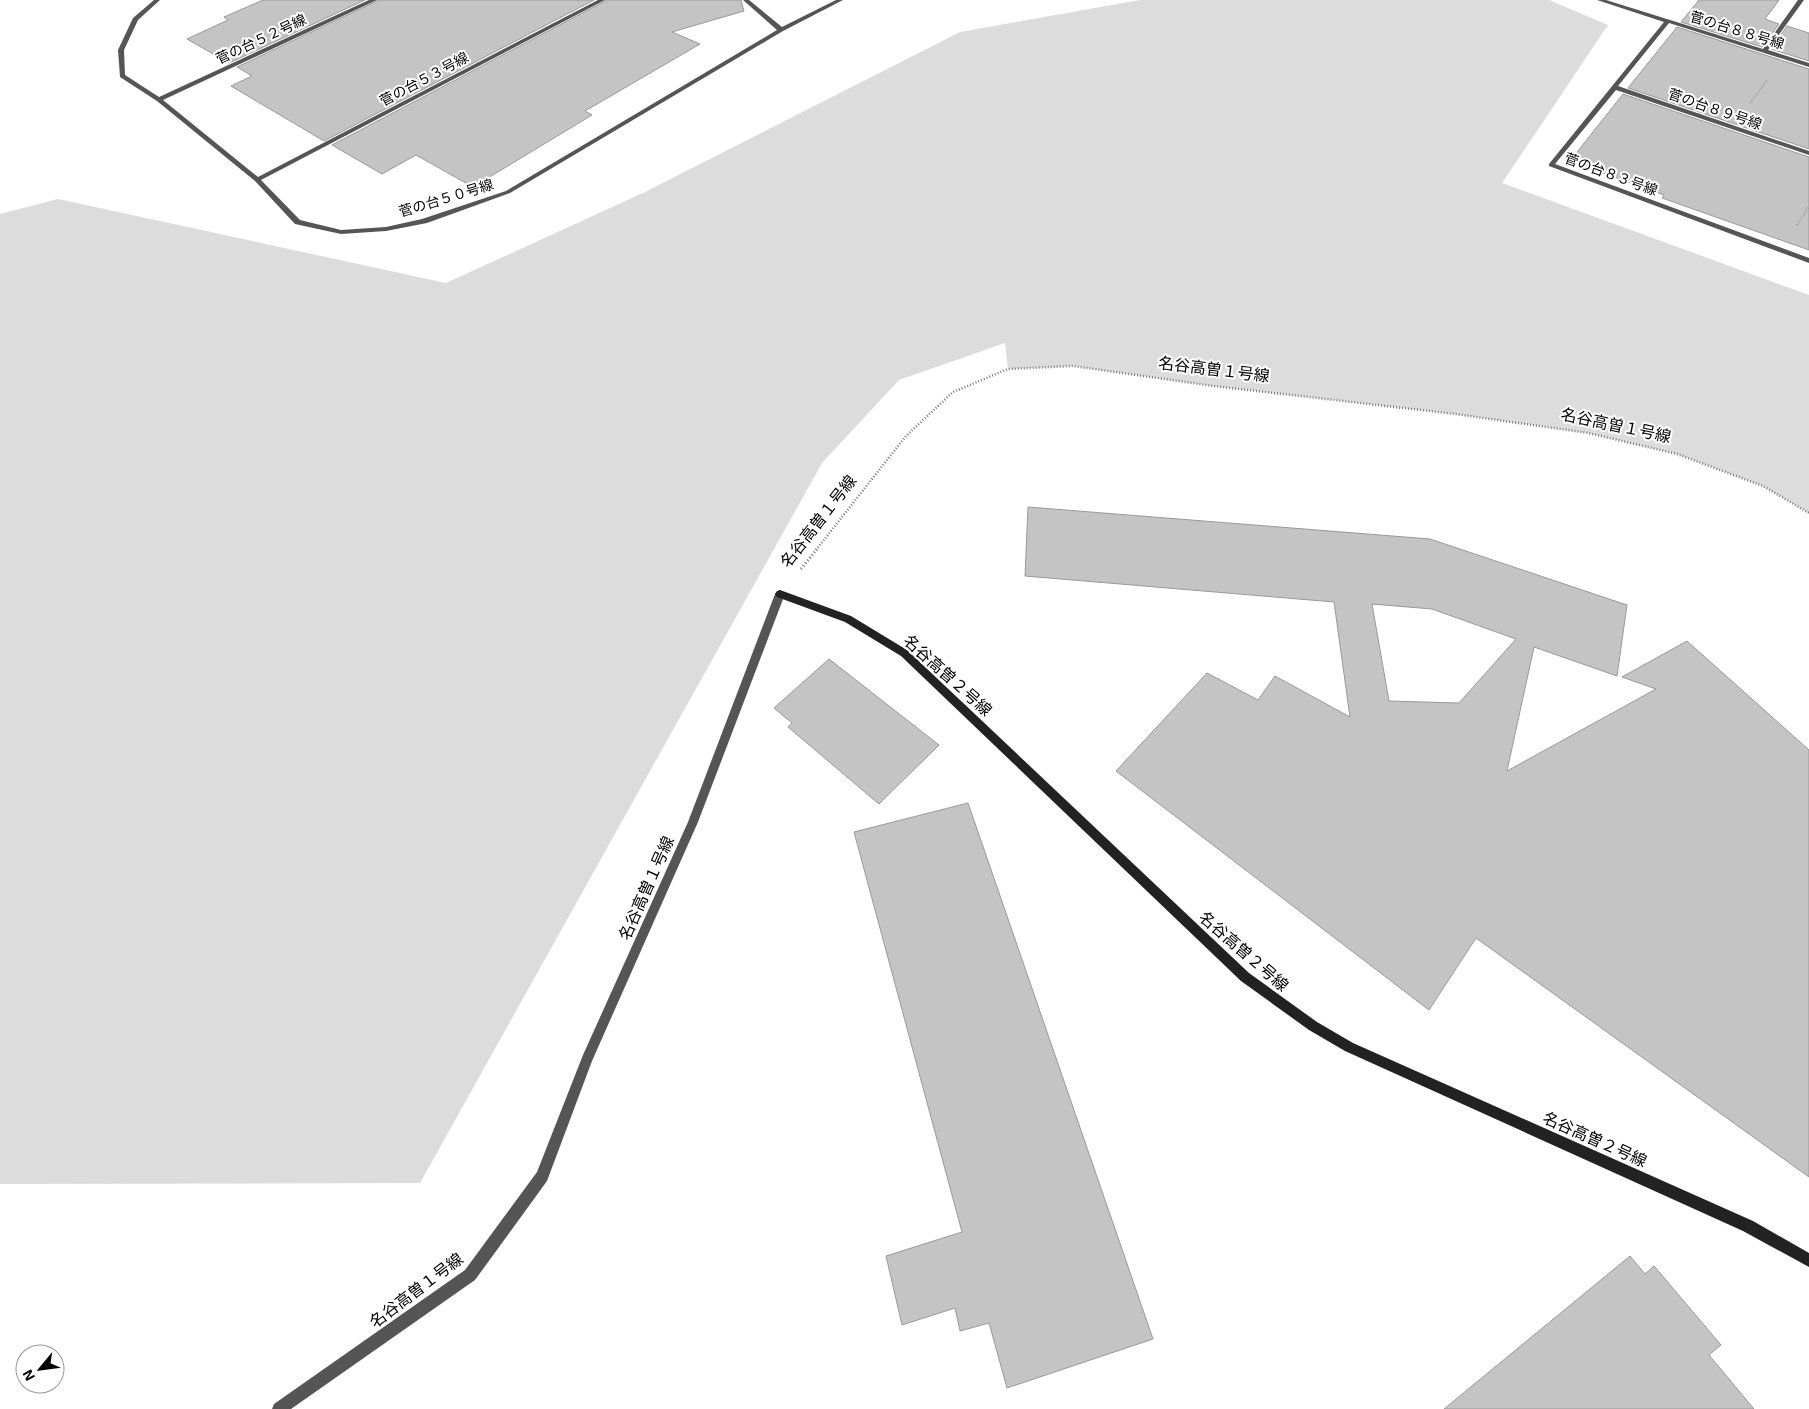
<svg xmlns="http://www.w3.org/2000/svg" width="1809" height="1409" font-family="'Exo 2','Noto Sans JP',sans-serif">
	<style>
		.green { fill: #dcdcdc }
		.building { fill: #c4c4c4; stroke: #999; fill-rule: evenodd }
		.lines { fill: none; stroke-linecap: round; stroke-linejoin: round }
		.path-far2 { stroke: #777; stroke-width: 2; stroke-dasharray: 0.5 2; stroke-linecap: butt }
		.path-far1 { stroke: #777; stroke-width: 2.5; stroke-dasharray: 1 2; stroke-linecap: butt }
		.path { stroke: #777; stroke-width: 3; stroke-dasharray: 1 2.5; stroke-linecap: butt }
		.street { fill: #555; fill-rule: evenodd }
		.secondary { fill: #222; fill-rule: evenodd }
		.labels { text-anchor: middle; stroke-width: 4; stroke-linejoin: round; paint-order: stroke }
		.far-street-label { font-size: 14px; fill: #000; stroke: #fff }
		.street-label { font-size: 16px; fill: #000; stroke: #fff }
	</style>
	<rect width="100%" height="100%" fill="#fff"/>
	<polygon class="green" points="1140,0 1549,0 1608,25 1502,183 1809,295 1809,513 1763,486 1677,454 1588,433 1455,414 1213,386 1073,366 1008,369 1005,343 899,380 822,463 420,1183 0,1184 0,214 58,199 446,283 645,192 960,32"/>
	<g class="building">
		<polygon points="263,0 365,0 229,63 187,39 228,20 224,17"/>
		<polygon points="379,0 594,0 324,141 231,86 252,76 237,67"/>
		<polygon points="607,0 741,0 744,11 672,32 700,44 585,111 592,115 473,187 416,155 382,174 332,145"/>
		<polygon points="1699,0 1779,0 1765,19 1779,24 1762,47 1681,22"/>
		<polygon points="1787,26 1809,33 1809,61 1771,49"/>
		<polygon points="1677,27 1809,69 1809,149 1628,88"/>
		<polygon points="1623,94 1809,157 1809,250 1662,198 1664,195 1570,161"/>
		<path d="M1028 507 1430 539 1627 605 1617 676 1534 647 1507 771 1656 689 1622 677 1687 641 1809 750V1177L1476 938 1429 1010 1116 771 1207 673 1258 700 1275 676 1350 717 1334 602 1025 576ZM1372 604 1432 609 1516 639 1459 703 1389 701Z"/>
		<polygon points="829,659 939,745 879,804 788,727 792,723 774,708"/>
		<polygon points="968,803 1153,1339 1007,1388 989,1323 960,1331 955,1308 902,1325 886,1256 962,1232 854,832"/>
		<polygon points="1630,1256 1645,1274 1654,1266 1721,1345 1709,1355 1754,1409 1444,1409"/>
	</g>
	<g class="lines">
		<g class="path-far2">
			<polyline points="1750,103 1767,80"/>
			<polyline points="1797,225 1809,206"/>
		</g>
		<polyline class="path-far1" points="816,550 906,436 953,392 1008,369 1073,366 1213,386 1455,414 1588,433 1677,454 1763,486 1809,513"/>
		<polyline class="path" points="801,569 817,549"/>
		<g class="street">
			<polygon points="154,0 160,0 138,20 124,50 125,75 159,97 369,0 377,0 163,100 258,177 598,0 605,0 261,180 300,220 341,230 386,227 422,219 506,191 777,30 743,0 749,0 782,27 836,0 843,0 783,31 510,193 427,223 386,231 341,234 295,224 255,181 157,101 120,77 118,50 133,18"/>
			<polygon points="1597,0 1606,0 1763,49 1798,0 1804,0 1768,50 1809,63 1809,67 1669,23 1618,86 1809,151 1809,155 1616,90 1555,164 1809,258 1809,263 1549,166 1549,164 1664,22"/>
			<polygon points="780,590 785,594 698,822 592,1061 547,1181 475,1280 291,1409 272,1409 274,1404 465,1270 537,1172 583,1055 688,822 775,594"/>
		</g>
		<polygon class="secondary" points="780,590 851,616 907,650 1249,973 1317,1022 1353,1043 1753,1221 1809,1253 1809,1267 1743,1231 1345,1051 1309,1030 1241,981 901,656 845,622 777,597 775,594 777,591"/>
	</g>
	<g class="labels">
		<g class="far-street-label">
			<text transform="translate(1737 30) rotate(17)" y="5">菅の台８８号線</text>
			<text transform="translate(261 39) rotate(-25)" y="5">菅の台５２号線</text>
			<text transform="translate(424 79) rotate(-28)" y="5">菅の台５３号線</text>
			<text transform="translate(1715 109) rotate(19)" y="5">菅の台８９号線</text>
			<text transform="translate(1611 174) rotate(20)" y="5">菅の台８３号線</text>
			<text transform="translate(446 198) rotate(-17)" y="5">菅の台５０号線</text>
		</g>
		<g class="street-label">
			<text transform="translate(1214 369) rotate(7)" y="6">名谷高曽１号線</text>
			<text transform="translate(1616 425) rotate(12)" y="6">名谷高曽１号線</text>
			<text transform="translate(818 521) rotate(-52)" y="6">名谷高曽１号線</text>
			<text transform="translate(948 675) rotate(42)" y="6">名谷高曽２号線</text>
			<text transform="translate(646 888) rotate(-66)" y="6">名谷高曽１号線</text>
			<text transform="translate(1244 951) rotate(41)" y="6">名谷高曽２号線</text>
			<text transform="translate(1595 1139) rotate(24)" y="6">名谷高曽２号線</text>
			<text transform="translate(416 1290) rotate(-37)" y="6">名谷高曽１号線</text>
		</g>
	</g>
	<g transform="translate(40 1369) rotate(241)"><circle r="24" fill="#ffffff" stroke="#999999"/>
	<path d="M0-4L9 19L0 12L-9 19Z" fill="#000000"/>
	<text y="-8" font-size="14" font-weight="bold" text-anchor="middle" fill="#000000">N</text>
	</g>
</svg>
